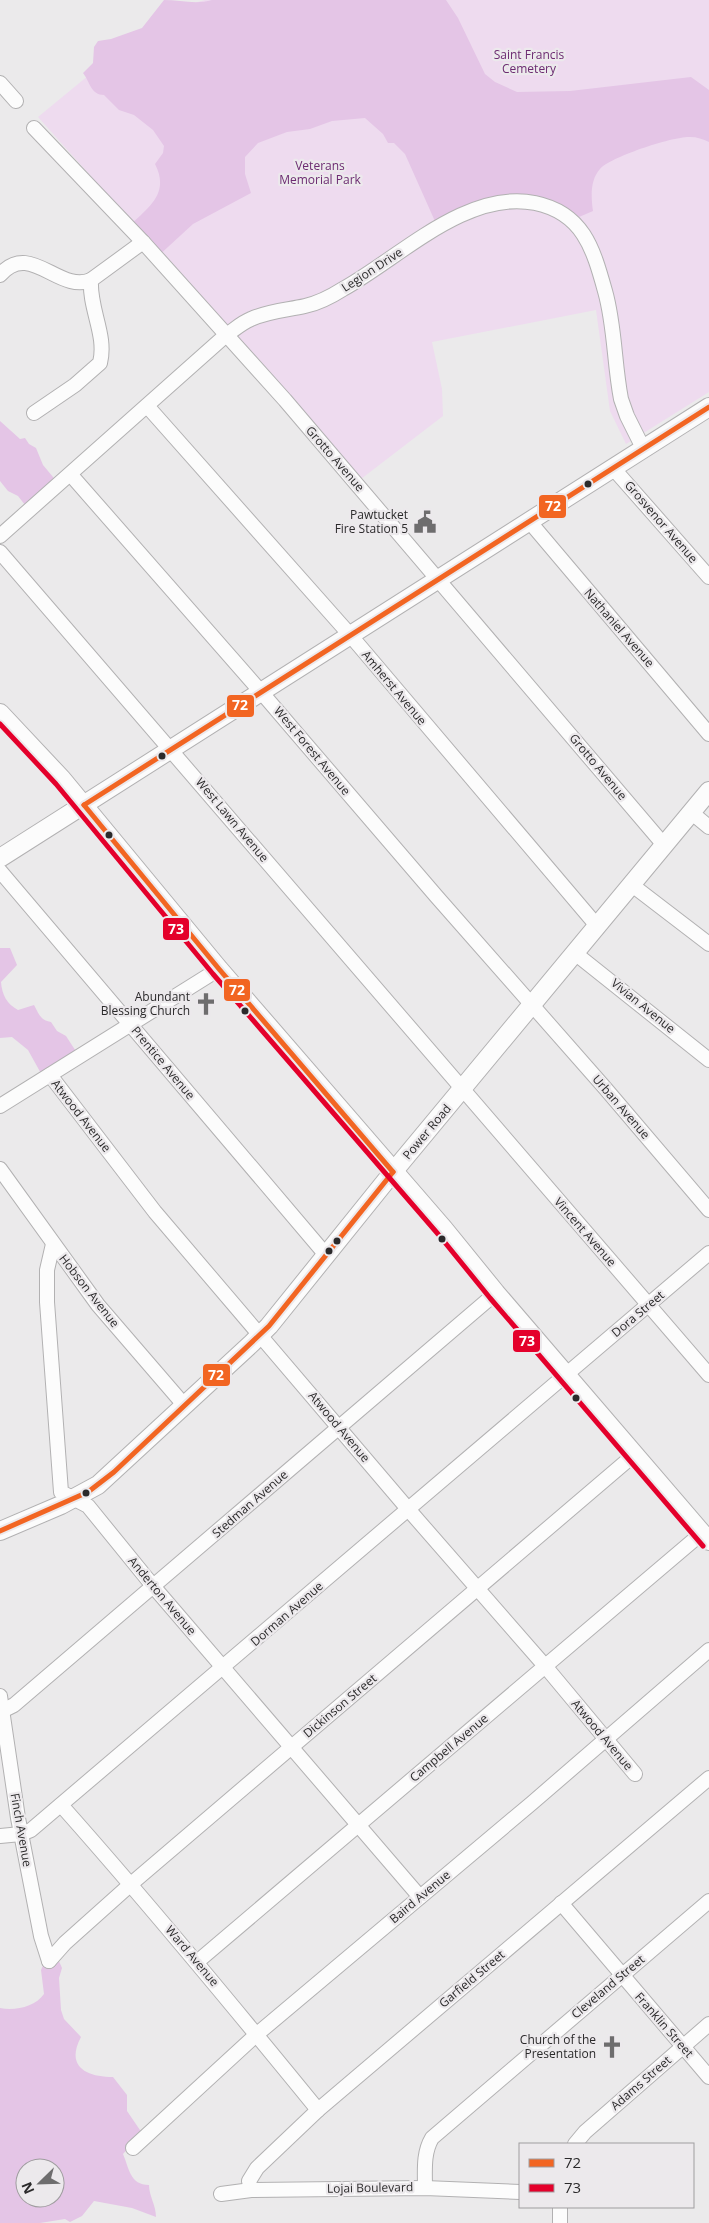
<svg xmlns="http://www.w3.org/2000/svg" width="709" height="2223" font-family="'Open Sans',sans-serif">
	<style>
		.green { fill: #eedbef }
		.forest { fill: #e4c5e6; fill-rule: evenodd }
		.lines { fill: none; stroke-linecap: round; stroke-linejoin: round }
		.minor-casing { stroke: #b2b1b2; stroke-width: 16 }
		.major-casing { stroke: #b2b1b2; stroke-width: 20 }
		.minor { stroke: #fcfcfc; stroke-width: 14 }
		.major { stroke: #fcfcfc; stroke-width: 18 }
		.bus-1-casing { stroke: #ece9ec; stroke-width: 9 }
		.bus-2-casing { stroke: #ece9ec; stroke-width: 9 }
		.bus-1 { stroke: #f26522; stroke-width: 5 }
		.bus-2 { stroke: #e4002b; stroke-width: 5 }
		.bus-dot { fill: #2b2a2b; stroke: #ece9ec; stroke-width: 2 }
		.labels { text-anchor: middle; stroke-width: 4.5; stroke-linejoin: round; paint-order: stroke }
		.park-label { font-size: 12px; fill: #6c2b71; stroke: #ece9ec }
		.street-label { font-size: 12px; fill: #2b2a2b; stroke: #ece9ec }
		.poi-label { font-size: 12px; fill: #2b2a2b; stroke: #ece9ec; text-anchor: end }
		.line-badge { stroke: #ece9ec; stroke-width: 2 }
		.badge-label { font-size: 14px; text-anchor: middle; font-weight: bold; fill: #fff }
	</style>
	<rect width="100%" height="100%" fill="#ebeaeb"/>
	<polygon class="green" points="205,0 709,0 709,392 626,444 610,411 596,310 432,342 442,389 443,416 361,479 38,117 168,10"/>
	<g class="forest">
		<path d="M164 0C180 0 196 5 212 0H446L458 18 485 74 495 82 517 92 570 91 691 77 709 90V142C703 139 697 137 690 137 674 136 610 157 600 169 590 180 591 197 593 211L572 220 517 200 438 228 405 154 394 143H388L383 134 365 118 332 121 310 129 287 132 258 143 245 157V174L251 193 193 224 156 258 129 226C149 207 170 193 155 164L163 153 164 146 153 130 134 115 119 110 104 95C91 95 90 82 83 73L93 63 94 47 98 41 111 39 142 28Z"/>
		<polygon points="0,421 20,439 25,438 29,444 36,448 43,465 58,483 29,510 18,496 8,491 0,481"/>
		<path d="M0 948H10L17 965 1 982C2 995 7 1004 18 1010L34 1005C39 1014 40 1020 51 1022L57 1031 66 1036 79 1056 43 1077 28 1050 12 1037 0 1038Z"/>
		<path d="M54 1950 62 1968 59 1978 61 2010 64 2019 81 2037C65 2067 87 2077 113 2077L127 2095V2111L142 2133 123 2154C129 2168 130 2185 149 2185 149 2196 156 2205 156 2217L132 2208 94 2201 82 2216 70 2222 65 2219 40 2223H0V2008C15 2011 35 2007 44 1994L41 1970 49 1952ZM25 2168H55V2198H25Z"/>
	</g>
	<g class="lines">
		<defs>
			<g id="minor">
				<polyline points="0,83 16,101"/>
				<polyline points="34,128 143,242 285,400 664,845"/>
				<path d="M0 275C30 240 59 294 91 280"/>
				<polyline points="148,407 351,636 598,927"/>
				<path d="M34 413 75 385 100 363C107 335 89 309 91 280L143 242"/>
				<polyline points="613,468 709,577"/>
				<polyline points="71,475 262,693 437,897 605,1088 709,1210"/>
				<polyline points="529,521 709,734"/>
				<path d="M0 536 225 336C234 330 241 323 251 319 268 311 287 310 305 306 319 303 332 296 343 289 399 258 467 189 535 203 583 213 593 248 605 291 615 326 614 363 621 399L627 416 643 448"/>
				<polyline points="0,552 709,1375"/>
				<polyline points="692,813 709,827"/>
				<polyline points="0,871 326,1255"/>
				<polyline points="632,885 709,944"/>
				<polyline points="576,954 709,1060"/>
				<polyline points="50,1075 155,1212 408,1509 545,1666 635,1774"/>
				<polyline points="0,1106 219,969"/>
				<polyline points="0,1169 98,1305 185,1406"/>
				<polyline points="53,1244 47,1270 47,1302 61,1492 88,1506 153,1586 420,1897"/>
				<polyline points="0,1696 18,1818 41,1936 49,1961"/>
				<polyline points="2,1711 14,1705 496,1293"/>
				<path d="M61 1805C150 1905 234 2007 318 2110"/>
				<polyline points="0,1836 21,1834 31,1830 709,1253"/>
				<polyline points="561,1903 709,2077"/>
				<polyline points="49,1961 65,1943 131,1884 635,1454"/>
				<polyline points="197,1962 702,1533"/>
				<polyline points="575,2144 585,2132 709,2024"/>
				<polyline points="133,2148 256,2035 532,1803 709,1650"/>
				<path d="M425 2188C425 2171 423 2153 432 2138L709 1901"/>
				<polyline points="251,2190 249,2181 257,2168 318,2110 709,1778"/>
				<polyline points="221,2194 251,2190 425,2188 520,2192"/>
				<polyline points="560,2223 560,2207"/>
			</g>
			<g id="major">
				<polyline points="0,713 62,779 219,969 444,1229 496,1293 709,1541"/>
				<polyline points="0,858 709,407"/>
				<polyline points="0,1531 61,1505 98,1485 252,1343 269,1326 393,1172 709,791"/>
			</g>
		</defs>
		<use href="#minor" class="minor-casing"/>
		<use href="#major" class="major-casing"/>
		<use href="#minor" class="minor"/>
		<use href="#major" class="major"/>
		<defs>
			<g id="bus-1">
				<polyline points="84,805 709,407"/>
				<polyline points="84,805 219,969 393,1172"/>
				<polyline points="0,1531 88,1492 114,1472 269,1326 393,1172"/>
			</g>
			<polyline id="bus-2" points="0,724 56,784 213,974 438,1234 490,1298 703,1546"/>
		</defs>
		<use href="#bus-1" class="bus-1-casing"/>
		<use href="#bus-2" class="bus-2-casing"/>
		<use href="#bus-1" class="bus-1"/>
		<use href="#bus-2" class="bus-2"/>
	</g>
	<defs>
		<symbol id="civic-bare" viewBox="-9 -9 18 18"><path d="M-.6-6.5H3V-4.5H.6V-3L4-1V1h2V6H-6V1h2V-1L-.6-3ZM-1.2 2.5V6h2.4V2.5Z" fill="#6e6d6e" stroke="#ece9ec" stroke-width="2.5" paint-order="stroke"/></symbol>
		<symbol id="church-bare" viewBox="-9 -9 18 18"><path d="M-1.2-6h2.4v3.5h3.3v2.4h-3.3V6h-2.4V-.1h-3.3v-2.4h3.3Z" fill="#6e6d6e" stroke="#ece9ec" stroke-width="2.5" paint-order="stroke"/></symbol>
	</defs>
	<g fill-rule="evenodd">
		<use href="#civic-bare" x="409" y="506" width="32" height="32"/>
		<use href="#church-bare" x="190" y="988" width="32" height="32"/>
		<use href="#church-bare" x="596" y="2031" width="32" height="32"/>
	</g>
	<g class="bus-dot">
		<circle cx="588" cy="484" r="4.5"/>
		<circle cx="162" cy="756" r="4.5"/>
		<circle cx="109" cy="835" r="4.5"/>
		<circle cx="245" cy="1011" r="4.5"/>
		<circle cx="442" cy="1239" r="4.5"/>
		<circle cx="337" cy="1241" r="4.5"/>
		<circle cx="329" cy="1251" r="4.5"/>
		<circle cx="576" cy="1398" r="4.5"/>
		<circle cx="86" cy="1493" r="4.5"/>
	</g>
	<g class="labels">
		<g class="park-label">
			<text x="529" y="59">Saint Francis<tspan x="529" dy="14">Cemetery</tspan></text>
			<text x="320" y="170">Veterans<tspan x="320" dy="14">Memorial Park</tspan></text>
		</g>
		<g class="street-label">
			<text transform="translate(372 270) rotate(-33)" y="4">Legion Drive</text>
			<text transform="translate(335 459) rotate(49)" y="4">Grotto Avenue</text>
			<text transform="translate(661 522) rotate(49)" y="4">Grosvenor Avenue</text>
			<text transform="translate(619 628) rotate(49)" y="4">Nathaniel Avenue</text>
			<text transform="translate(394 688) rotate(50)" y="4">Amherst Avenue</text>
			<text transform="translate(312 751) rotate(50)" y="4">West Forest Avenue</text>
			<text transform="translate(598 767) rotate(50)" y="4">Grotto Avenue</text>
			<text transform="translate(232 820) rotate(50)" y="4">West Lawn Avenue</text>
			<text transform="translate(643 1006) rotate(39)" y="4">Vivian Avenue</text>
			<text transform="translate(163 1063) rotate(50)" y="4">Prentice Avenue</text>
			<text transform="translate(621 1107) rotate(49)" y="4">Urban Avenue</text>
			<text transform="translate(81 1116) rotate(52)" y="4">Atwood Avenue</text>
			<text transform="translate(427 1132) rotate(-50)" y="4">Power Road</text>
			<text transform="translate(585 1232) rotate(49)" y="4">Vincent Avenue</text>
			<text transform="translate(89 1291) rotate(52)" y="4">Hobson Avenue</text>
			<text transform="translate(638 1314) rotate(-40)" y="4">Dora Street</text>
			<text transform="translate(339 1427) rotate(50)" y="4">Atwood Avenue</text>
			<text transform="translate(250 1504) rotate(-41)" y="4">Stedman Avenue</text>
			<text transform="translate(162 1596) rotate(50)" y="4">Anderton Avenue</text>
			<text transform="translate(287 1614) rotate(-41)" y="4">Dorman Avenue</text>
			<text transform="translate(340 1706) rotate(-40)" y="4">Dickinson Street</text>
			<text transform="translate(602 1735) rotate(50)" y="4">Atwood Avenue</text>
			<text transform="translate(449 1748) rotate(-40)" y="4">Campbell Avenue</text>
			<text transform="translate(21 1830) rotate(80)" y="4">Finch Avenue</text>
			<text transform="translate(420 1897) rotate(-40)" y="4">Baird Avenue</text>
			<text transform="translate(192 1956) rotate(50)" y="4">Ward Avenue</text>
			<text transform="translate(472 1979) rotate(-40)" y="4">Garfield Street</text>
			<text transform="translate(608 1987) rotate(-40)" y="4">Cleveland Street</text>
			<text transform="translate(664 2025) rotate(49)" y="4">Franklin Street</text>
			<text transform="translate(641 2083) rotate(-41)" y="4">Adams Street</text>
			<text transform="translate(370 2188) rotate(-1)" y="4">Lojai Boulevard</text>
		</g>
		<g class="poi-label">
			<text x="408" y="519">Pawtucket<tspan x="408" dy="14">Fire Station 5</tspan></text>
			<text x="190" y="1001">Abundant<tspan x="190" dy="14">Blessing Church</tspan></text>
			<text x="596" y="2044">Church of the<tspan x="596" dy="14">Presentation</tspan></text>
		</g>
	</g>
	<g class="line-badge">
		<rect x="538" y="494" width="29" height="25" rx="5" fill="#f26522"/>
		<rect x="226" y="694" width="29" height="24" rx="5" fill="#f26522"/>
		<rect x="162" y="917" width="28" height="24" rx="5" fill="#e4002b"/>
		<rect x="223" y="978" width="28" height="24" rx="5" fill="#f26522"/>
		<rect x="512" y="1329" width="29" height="24" rx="5" fill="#e4002b"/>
		<rect x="202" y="1363" width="29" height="24" rx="5" fill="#f26522"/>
	</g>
	<g class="badge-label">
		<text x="553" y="511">72</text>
		<text x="240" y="710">72</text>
		<text x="176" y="934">73</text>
		<text x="237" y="995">72</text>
		<text x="527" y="1346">73</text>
		<text x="216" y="1380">72</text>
	</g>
	<rect x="519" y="2143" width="175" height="65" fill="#ece9ec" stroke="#9f9d9f"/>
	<rect x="529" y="2159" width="25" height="8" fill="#f26522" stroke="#9f9d9f"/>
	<text x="564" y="2168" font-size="15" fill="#2b2a2b">72</text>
	<rect x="529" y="2184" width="25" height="8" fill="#e4002b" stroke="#9f9d9f"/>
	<text x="564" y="2193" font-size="15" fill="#2b2a2b">73</text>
	<g transform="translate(40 2183) rotate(247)"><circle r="24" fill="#ece9ec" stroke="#9f9d9f"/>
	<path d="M0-4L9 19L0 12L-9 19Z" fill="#6e6d6e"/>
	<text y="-8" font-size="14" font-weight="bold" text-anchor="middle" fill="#2b2a2b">N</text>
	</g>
</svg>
